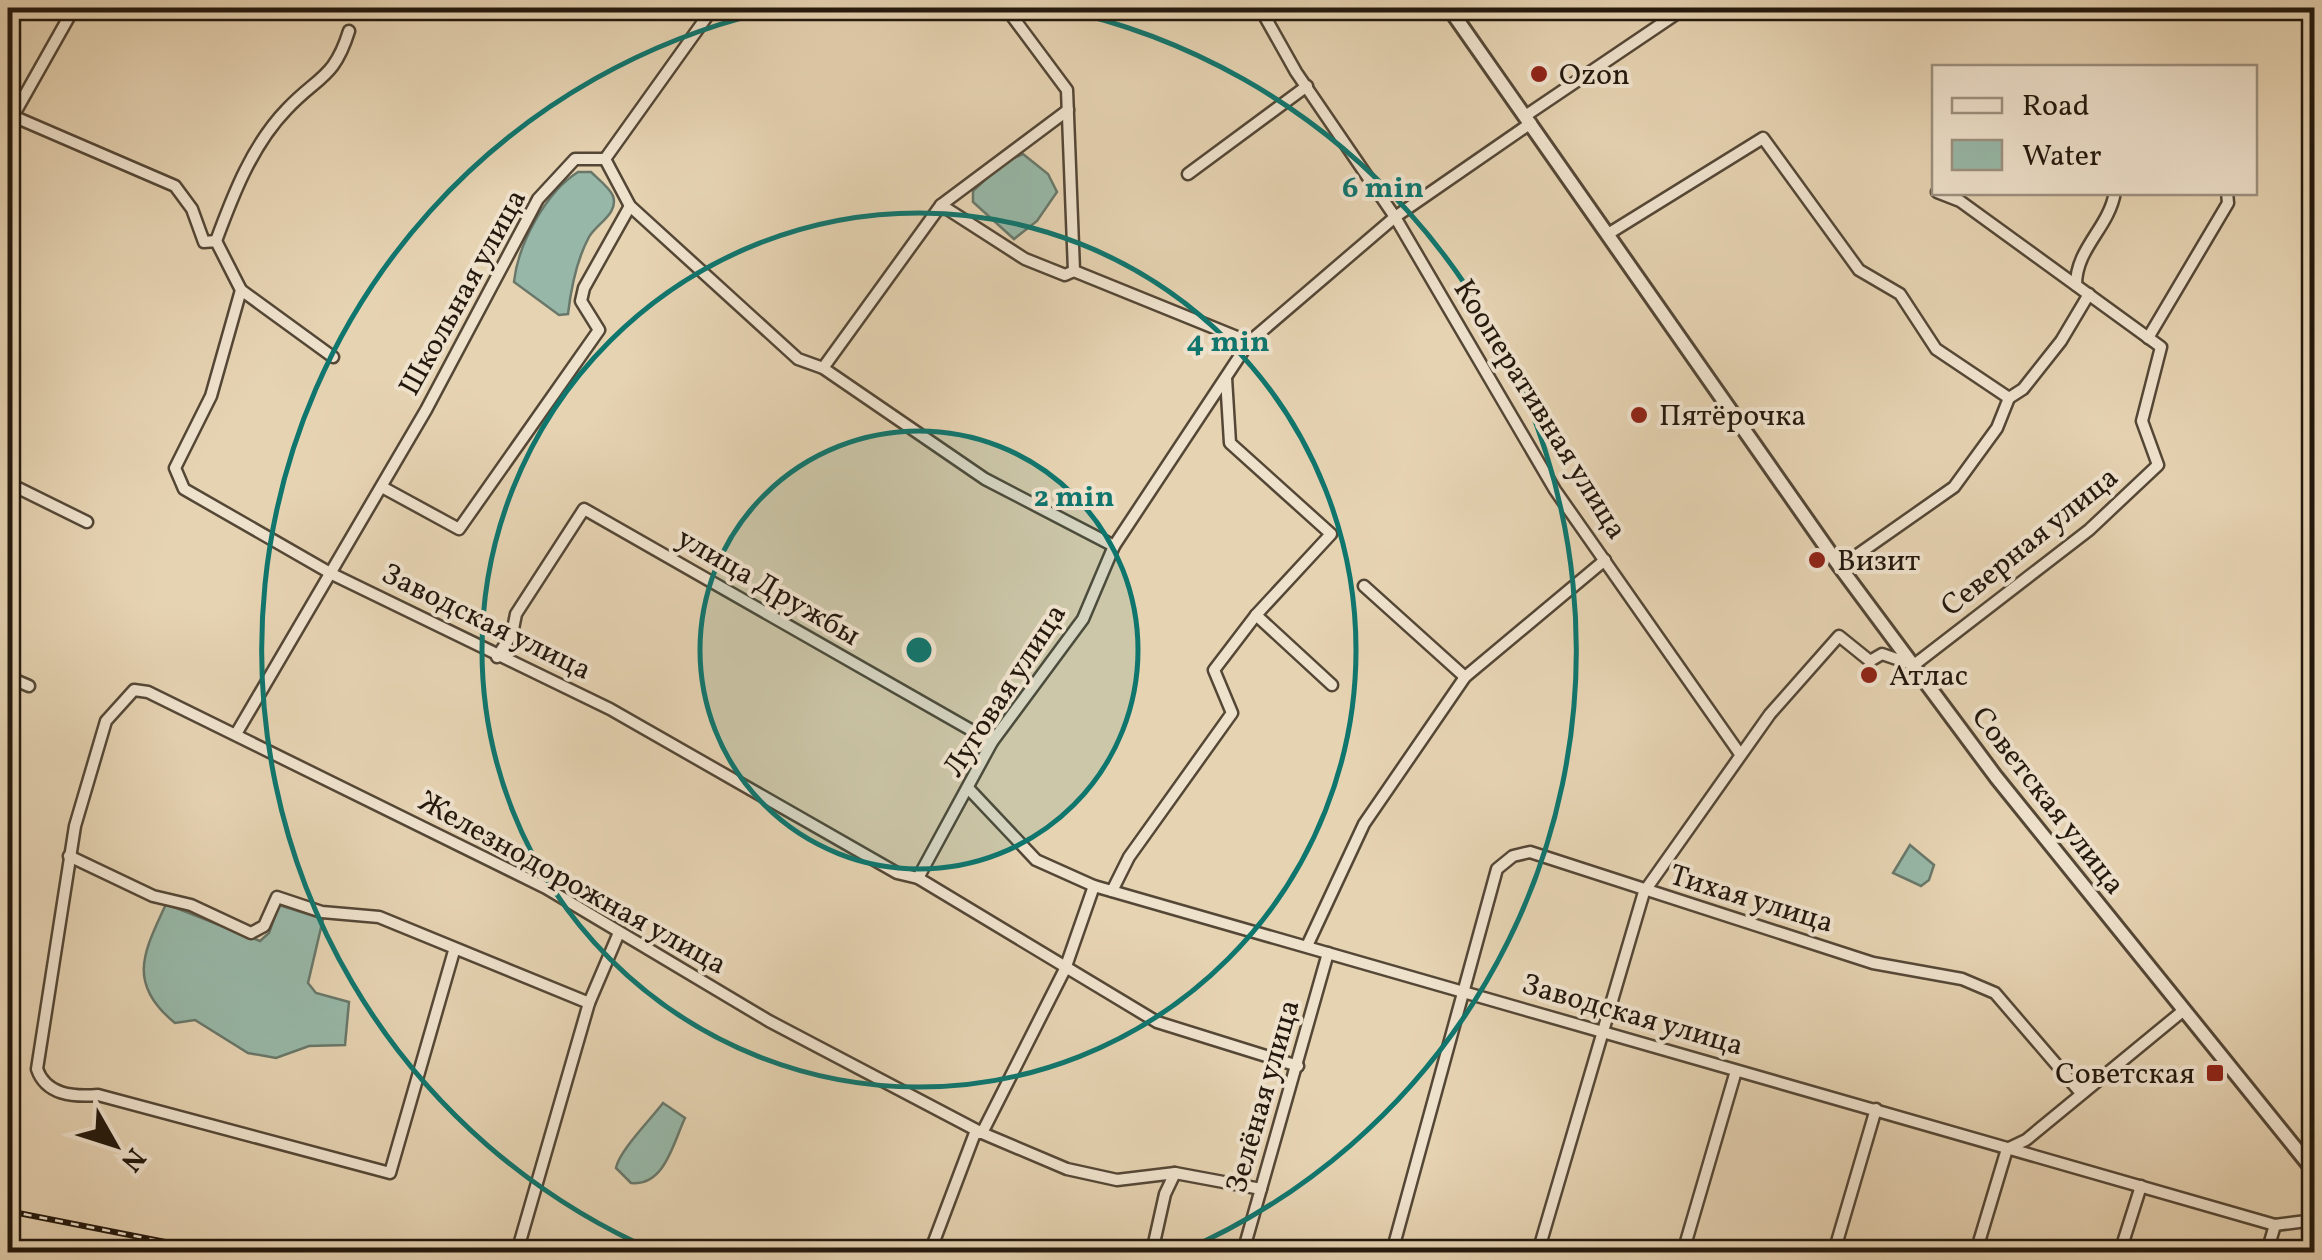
<svg xmlns="http://www.w3.org/2000/svg" width="2322" height="1260" font-family="Vollkorn,serif">
	<style>
		.water { fill: #97b8a8; stroke: #69786a; stroke-width: 2.5 }
		.lines { fill: none; stroke-linecap: round; stroke-linejoin: round }
		.minor-casing { stroke: #544736; stroke-width: 15 }
		.tertiary-casing { stroke: #544736; stroke-width: 18 }
		.minor { stroke: #efe2cd; stroke-width: 10 }
		.tertiary { stroke: #efe2cd; stroke-width: 12 }
		.rail-casing { stroke: #23180d; stroke-width: 6 }
		.rail { stroke: #efe2cd; stroke-width: 2.5; stroke-dasharray: 8; stroke-linecap: butt }
		.ring { fill: none; stroke: #0f766e; stroke-width: 5 }
		.poi-dot { fill: #8f2418; stroke: #efe2cd; stroke-width: 4 }
		.labels { text-anchor: middle; stroke-width: 8; stroke-linejoin: round; paint-order: stroke }
		.poi-label { font-size: 30px; fill: #23180d; stroke: #efe2cd; text-anchor: start }
		.street-label { font-size: 30px; fill: #23180d; stroke: #efe2cd }
		.centre { fill: #0f766e; stroke: #efe2cd; stroke-width: 5 }
		.ring-label { font-size: 30px; text-anchor: middle; font-weight: bold; fill: #0f766e; stroke: #efe2cd; stroke-width: 8; stroke-linejoin: round; paint-order: stroke }
	</style>
	<rect width="100%" height="100%" fill="#e6d3b2"/>
	<filter id="stains"><feTurbulence type="fractalNoise" baseFrequency=".002" numOctaves="4"/><feColorMatrix values="0 0 0 0 .2 0 0 0 0 .09 0 0 0 0 .02 0 0 0 .5 -.17"/></filter>
	<radialGradient id="worn" r=".72"><stop offset=".6" stop-color="#630" stop-opacity="0"/><stop offset="1" stop-color="#630" stop-opacity=".3"/></radialGradient>
	<g class="water">
		<polygon points="1023,154 1048,174 1057,192 1037,221 1014,239 973,202 973,191 1003,163"/>
		<path d="M578 172H591C597 178 610 188 613 196 619 214 596 224 589 237 576 261 571 288 568 314L559 315 514 282C518 244 546 192 578 172Z"/>
		<polygon points="1910,845 1934,865 1929,880 1921,886 1893,873"/>
		<path d="M166 904 260 941 269 933 279 905 323 919 308 983 316 993 349 1002 345 1045 309 1046 276 1058 248 1053 195 1020 175 1023C126 983 144 952 166 904Z"/>
		<path d="M663 1103 685 1118C673 1143 665 1186 631 1183L616 1168C619 1151 651 1119 663 1103Z"/>
	</g>
	<g class="lines">
		<defs>
			<g id="minor">
				<polyline points="1006,8 1067,90 1074,271 1249,342"/>
				<polyline points="1260,8 1296,72 1395,217 1555,490 1740,754"/>
				<polyline points="8,114 175,186 192,209 204,242 216,241 241,290 211,396 175,468 184,489 332,574 610,709 897,873 918,878 1157,1022 1298,1066"/>
				<polyline points="1525,116 1685,8"/>
				<polyline points="8,125 74,8"/>
				<polyline points="605,159 630,206 798,359 823,368 985,479 1114,546"/>
				<polyline points="605,159 713,8"/>
				<polyline points="1188,174 1307,86"/>
				<polyline points="941,205 1025,259 1065,275 1074,271"/>
				<polyline points="1608,234 1763,138 1859,270 1900,294 1936,349 2009,398"/>
				<path d="M216 241C233 195 252 145 287 109 318 76 334 79 349 31"/>
				<path d="M2076 285C2076 248 2109 228 2115 192"/>
				<polyline points="241,290 333,357"/>
				<polyline points="2148,338 2228,203 2227,192"/>
				<polyline points="823,368 941,205 1068,110"/>
				<polyline points="8,483 87,522"/>
				<polyline points="382,487 459,529 599,330 581,301 584,288 630,206"/>
				<polyline points="1840,567 1954,487 1997,428 2009,398 2023,389 2061,341 2089,294"/>
				<polyline points="1364,586 1465,677"/>
				<polyline points="1256,615 1332,685"/>
				<polyline points="497,657 512,634 516,614 584,509 992,742"/>
				<polyline points="8,677 29,686"/>
				<polyline points="236,734 426,410 538,199 575,159 605,159"/>
				<polyline points="968,788 1036,860 1094,886 2275,1225 2314,1220"/>
				<polyline points="69,856 153,896 191,905 251,933 264,926 277,897 322,912 379,917 589,1003"/>
				<polyline points="918,878 992,742 1083,619 1114,546 1249,342 1395,217 1531,123"/>
				<polyline points="1112,891 1129,857 1232,713 1214,670 1256,615 1331,534 1230,443 1226,378"/>
				<polyline points="1307,946 1364,824 1465,677 1605,560"/>
				<path d="M454 951 390 1173 98 1095C73 1097 46 1095 37 1069L75 826 106 721 134 690 148 692 546 888 769 1021 982 1133 1067 1169 1117 1180 1175 1173 1165 1194 1152 1252"/>
				<polyline points="1175,1173 1261,1189"/>
				<polyline points="517,1252 589,1003 618,935"/>
				<polyline points="930,1252 975,1133 982,1133 1065,969 1094,886"/>
				<polyline points="1243,1252 1328,953"/>
				<polyline points="1392,1252 1497,869 1513,856 1530,852 1873,963 1962,979 1995,993 2080,1092"/>
				<polyline points="1538,1252 1644,892 1770,714 1839,636 1870,661 1882,654 1914,665 2089,530 2158,465 2142,421 2161,347 1960,201 1937,192"/>
				<polyline points="1683,1252 1736,1071"/>
				<polyline points="1834,1252 1876,1109"/>
				<polyline points="1976,1252 2007,1149 2026,1140 2184,1010"/>
				<polyline points="2120,1252 2141,1186"/>
				<polyline points="2267,1252 2275,1225"/>
			</g>
			<polyline id="tertiary" points="1449,8 1840,567 1996,777 2314,1171"/>
		</defs>
		<use href="#minor" class="minor-casing"/>
		<use href="#tertiary" class="tertiary-casing"/>
		<use href="#minor" class="minor"/>
		<use href="#tertiary" class="tertiary"/>
		<defs>
			<polyline id="rail" points="8,1211 216,1252"/>
		</defs>
		<use href="#rail" class="rail-casing"/>
		<use href="#rail" class="rail"/>
	</g>
	<circle cx="919" cy="650" r="219" fill="#0f766e" fill-opacity=".12"/>
	<g class="ring">
		<circle cx="919" cy="650" r="219"/>
		<circle cx="919" cy="650" r="437"/>
		<path d="M657 1252A656 656 0 0 1 783 8M1055 8A656 656 0 0 1 1181 1252"/>
	</g>
	<g class="poi-dot">
		<circle cx="1539" cy="74" r="10"/>
		<circle cx="1639" cy="415" r="10"/>
		<circle cx="1817" cy="560" r="10"/>
		<circle cx="1869" cy="675" r="10"/>
		<rect x="2205" y="1063" width="20" height="20" rx="5"/>
	</g>
	<g class="labels">
		<g class="poi-label">
			<text x="1559" y="84">Ozon</text>
			<text x="1659" y="425">Пятёрочка</text>
			<text x="1837" y="570">Визит</text>
			<text x="1889" y="685">Атлас</text>
			<text x="2195" y="1083" text-anchor="end">Советская</text>
		</g>
		<g class="street-label">
			<text transform="translate(462 292) rotate(-61)" y="10">Школьная улица</text>
			<text transform="translate(1541 409) rotate(58)" y="10">Кооперативная улица</text>
			<text transform="translate(2029 541) rotate(-39)" y="10">Северная улица</text>
			<text transform="translate(769 586) rotate(30)" y="10">улица Дружбы</text>
			<text transform="translate(487 621) rotate(26)" y="10">Заводская улица</text>
			<text transform="translate(1004 690) rotate(-57)" y="10">Луговая улица</text>
			<text transform="translate(2049 800) rotate(52)" y="10">Советская улица</text>
			<text transform="translate(573 882) rotate(29)" y="10">Железнодорожная улица</text>
			<text transform="translate(1752 898) rotate(17)" y="10">Тихая улица</text>
			<text transform="translate(1633 1014) rotate(16)" y="10">Заводская улица</text>
			<text transform="translate(1262 1096) rotate(-74)" y="10">Зелёная улица</text>
		</g>
	</g>
	<circle cx="919" cy="650" r="15" class="centre"/>
	<g class="ring-label">
		<text x="1383" y="197">6 min</text>
		<text x="1228" y="351">4 min</text>
		<text x="1074" y="506">2 min</text>
	</g>
	<rect width="2322" height="1260" fill="none" stroke="#e6d3b2" stroke-width="40"/>
	<rect x="10" y="10" width="2302" height="1240" fill="none" stroke="#23180d" stroke-width="5"/>
	<rect x="20" y="20" width="2282" height="1220" fill="none" stroke="#23180d" stroke-width="2.5"/>
	<rect x="1932" y="65" width="325" height="130" fill="#efe2cd" stroke="#9d9180" stroke-width="2.5"/>
	<rect x="1952" y="98" width="50" height="15" fill="#efe2cd" stroke="#9d9180" stroke-width="2.5"/>
	<text x="2022" y="115" font-size="30" fill="#23180d">Road</text>
	<rect x="1952" y="140" width="50" height="30" fill="#97b8a8" stroke="#9d9180" stroke-width="2.5"/>
	<text x="2022" y="165" font-size="30" fill="#23180d">Water</text>
	<g transform="translate(115 1145) rotate(129)" stroke="#efe2cd" stroke-width="8" paint-order="stroke">
	<path d="M0-8L18 38L0 25L-18 38Z" fill="#23180d"/>
	<text y="-15" font-size="28" font-weight="bold" text-anchor="middle" fill="#23180d">N</text>
	</g>
	<rect width="100%" height="100%" filter="url(#stains)"/>
	<rect width="100%" height="100%" fill="url(#worn)"/>
</svg>
